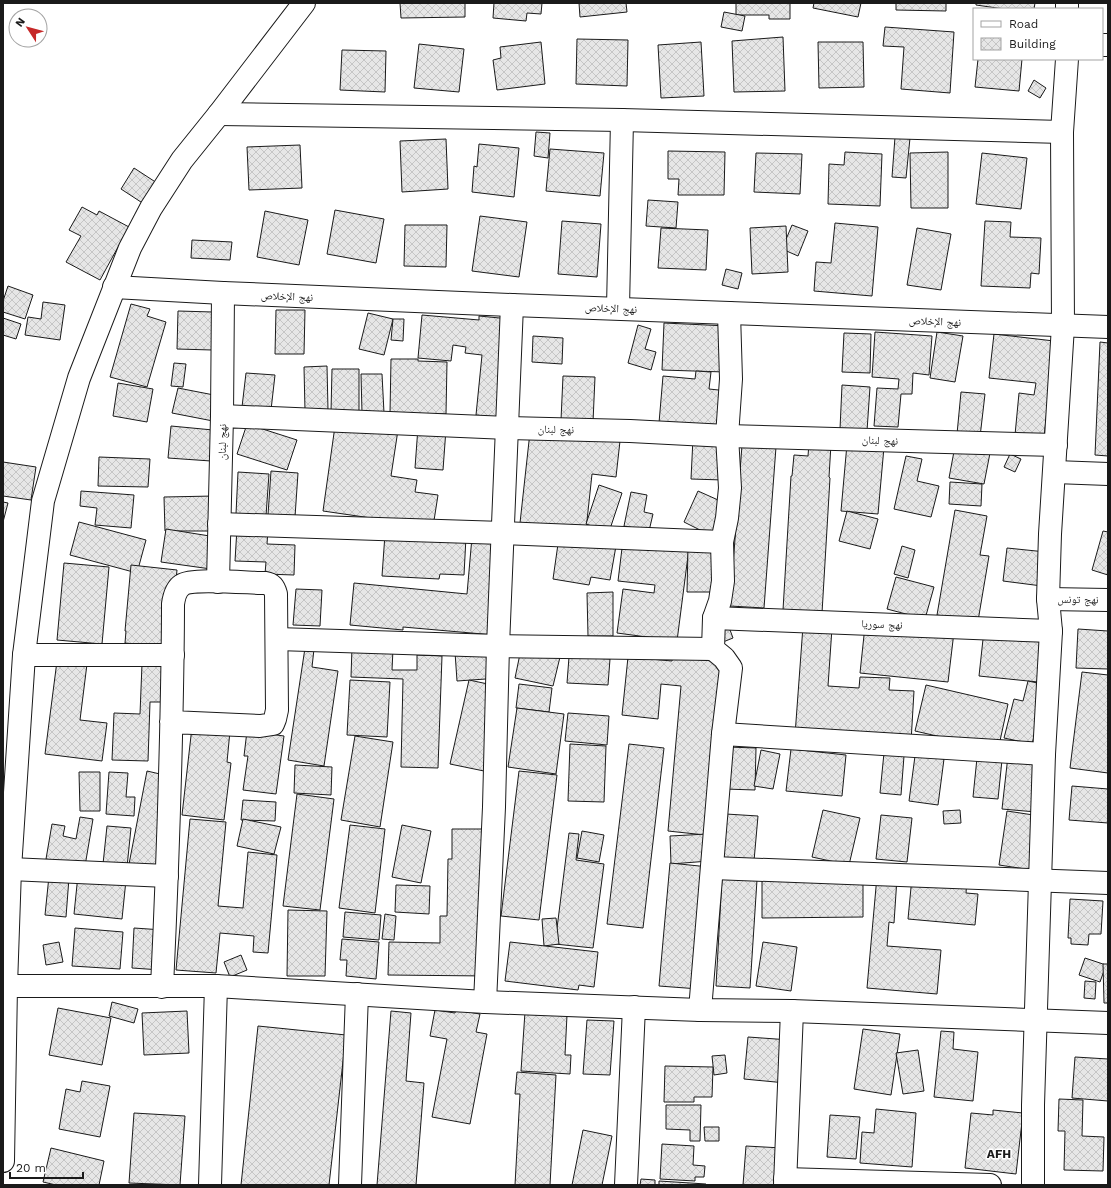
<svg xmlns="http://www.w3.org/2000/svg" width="1111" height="1188" font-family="'Work Sans','Noto Naskh Arabic',sans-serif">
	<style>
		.building { fill: url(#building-cross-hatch); stroke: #1a1a1a }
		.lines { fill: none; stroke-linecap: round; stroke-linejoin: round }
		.minor-casing { stroke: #1a1a1a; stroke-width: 24 }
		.minor { stroke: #fff; stroke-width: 22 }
		.labels { text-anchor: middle; stroke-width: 3; stroke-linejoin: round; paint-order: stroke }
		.street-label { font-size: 11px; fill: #1a1a1a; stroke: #fff }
		.neighbourhood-label { font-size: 12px; font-weight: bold; fill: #1a1a1a; stroke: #fff }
	</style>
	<defs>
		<pattern id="building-cross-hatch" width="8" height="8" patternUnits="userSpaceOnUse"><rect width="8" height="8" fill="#e6e6e6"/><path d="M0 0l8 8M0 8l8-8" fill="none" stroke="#c5c5c5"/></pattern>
	</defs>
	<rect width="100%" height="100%" fill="#fff"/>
	<g class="building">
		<polygon points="400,3 465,3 465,17 401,18"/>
		<polygon points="494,3 542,3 541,14 527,13 526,21 493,18"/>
		<polygon points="579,3 626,3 627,12 580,17"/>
		<polygon points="736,3 790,3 790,19 769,19 769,15 736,15"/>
		<polygon points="814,3 861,3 858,17 813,8"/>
		<polygon points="896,3 946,3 946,11 896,10"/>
		<polygon points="976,3 1035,3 1034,9 1004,9 976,5"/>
		<polygon points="724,12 745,16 742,31 721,27"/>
		<polygon points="885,27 954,32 950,93 901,89 904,47 883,46"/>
		<polygon points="783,37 785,91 734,92 732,41"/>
		<polygon points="577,39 628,40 627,86 576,84"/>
		<polygon points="541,42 545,84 497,90 493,60 501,58 500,47"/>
		<polygon points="701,42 704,96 661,98 658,45"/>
		<polygon points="818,42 863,42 864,87 819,88"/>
		<polygon points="419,44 464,49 459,92 414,88"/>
		<polygon points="342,50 386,51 385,92 340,90"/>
		<polygon points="978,59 1022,59 1019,91 975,87"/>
		<polygon points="1034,80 1046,88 1040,98 1028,91"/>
		<polygon points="536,132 550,133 548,158 534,156"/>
		<polygon points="895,137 910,138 906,178 892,177"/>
		<polygon points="446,139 448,189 402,192 400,141"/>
		<polygon points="479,144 519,148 514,197 472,192 474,166 477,167"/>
		<polygon points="300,145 302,188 249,190 247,147"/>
		<polygon points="550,149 604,153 600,196 546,191"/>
		<polygon points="668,151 725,152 724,195 678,195 679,179 668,179"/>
		<polygon points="845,152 882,154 880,206 828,204 829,164 844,165"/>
		<polygon points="948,152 948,208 911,208 910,153"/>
		<polygon points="756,153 802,154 800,194 754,192"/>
		<polygon points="982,153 1027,158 1021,209 976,204"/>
		<polygon points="134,168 157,183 144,204 121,189"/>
		<polygon points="648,200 678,202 676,228 646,226"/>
		<polygon points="82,207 97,215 99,211 129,227 100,280 66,262 81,236 69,230"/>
		<polygon points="335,210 384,219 376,263 327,254"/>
		<polygon points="265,211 308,220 299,265 257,257"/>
		<polygon points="480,216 527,222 519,277 472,271"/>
		<polygon points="562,221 601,224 597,277 558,274"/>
		<polygon points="985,221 1011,222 1010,237 1041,238 1039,274 1031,273 1030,288 981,286"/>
		<polygon points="835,223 878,227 872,296 814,291 816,262 831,263"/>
		<polygon points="405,225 447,225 446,267 404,266"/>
		<polygon points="792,225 808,231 798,256 782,249"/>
		<polygon points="786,226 788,272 752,274 750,228"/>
		<polygon points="661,228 708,230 706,270 658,268"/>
		<polygon points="917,228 951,234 941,290 907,285"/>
		<polygon points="192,240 232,242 230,260 191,258"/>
		<polygon points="726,269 742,273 738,289 722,285"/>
		<polygon points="8,286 33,295 25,319 3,312 3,301"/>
		<polygon points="43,302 65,305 60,340 25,335 28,317 41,319"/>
		<polygon points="131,304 150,309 147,316 166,322 147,387 110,377"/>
		<polygon points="276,310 305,310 304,354 275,354"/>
		<polygon points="178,311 213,312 212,350 177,349"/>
		<polygon points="368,313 393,319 384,355 359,349"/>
		<polygon points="422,315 479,320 479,316 510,319 510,419 476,415 482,355 465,353 466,347 453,345 451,361 418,358"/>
		<polygon points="3,318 21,324 16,339 3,335"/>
		<polygon points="393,319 404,319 403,341 391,340"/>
		<polygon points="664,323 728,326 725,372 662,370"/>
		<polygon points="638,325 651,329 645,349 656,352 651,370 628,363"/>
		<polygon points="875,332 932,336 929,375 913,373 912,394 901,394 898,427 874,426 877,388 898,389 899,379 872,377"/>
		<polygon points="937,332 963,336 955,382 930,378"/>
		<polygon points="844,333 871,334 870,373 842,372"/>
		<polygon points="994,334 1054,341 1044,438 1015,435 1019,393 1034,395 1036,383 989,378"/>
		<polygon points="533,336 563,338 562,364 532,362"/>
		<polygon points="1100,342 1108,343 1108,456 1095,455"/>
		<polygon points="391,359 418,359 418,361 447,362 446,414 390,413"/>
		<polygon points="174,363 186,364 183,387 171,386"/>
		<polygon points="327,366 328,410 305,411 304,367"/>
		<polygon points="332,369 359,369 359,412 331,412"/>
		<polygon points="696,371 711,372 709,389 728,391 725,428 659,423 663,376 695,379"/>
		<polygon points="246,373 275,375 271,410 242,407"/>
		<polygon points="361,374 382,374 384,413 362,413"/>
		<polygon points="563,376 595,377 593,422 561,420"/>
		<polygon points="118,383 153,389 147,422 113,416"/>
		<polygon points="842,385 870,387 867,431 840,429"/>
		<polygon points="178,388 219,396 213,421 172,413"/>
		<polygon points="961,392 985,394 980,437 957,434"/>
		<polygon points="247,424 297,440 287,470 237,454"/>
		<polygon points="171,426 213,430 211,461 168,458"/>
		<polygon points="335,426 398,430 391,476 417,480 415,492 438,495 433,527 323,511"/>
		<polygon points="418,427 446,429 443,470 415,468"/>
		<polygon points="530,432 620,441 616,477 592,474 586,530 520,523"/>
		<polygon points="693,438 724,438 723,480 691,479"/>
		<polygon points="809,443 831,444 829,477 830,478 822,613 783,610 791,476 792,476 794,455 808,456"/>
		<polygon points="847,444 884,447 878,514 841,511"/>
		<polygon points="742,445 776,447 764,608 730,606"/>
		<polygon points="955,446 990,453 984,484 949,478"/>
		<polygon points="1010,454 1021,459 1015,472 1004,467"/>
		<polygon points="906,456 922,459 917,481 939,486 931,517 894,509"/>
		<polygon points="99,457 150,459 148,487 98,486"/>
		<polygon points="3,462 36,467 31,500 3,496"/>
		<polygon points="271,471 298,473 295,517 268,515"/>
		<polygon points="238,472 269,474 266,516 236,514"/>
		<polygon points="950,482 982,484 981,506 949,504"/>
		<polygon points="599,485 622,493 609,532 586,524"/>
		<polygon points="81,491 134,495 131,528 95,525 97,508 80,506"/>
		<polygon points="698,491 727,504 712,536 684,522"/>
		<polygon points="631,492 647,495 644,512 653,514 649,531 624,526"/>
		<polygon points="214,496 215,531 165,531 164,497"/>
		<polygon points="3,502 8,503 3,522"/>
		<polygon points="955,510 987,516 980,555 989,556 978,621 937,615"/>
		<polygon points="847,511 878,519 870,549 839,541"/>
		<polygon points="79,522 146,540 137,573 70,555"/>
		<polygon points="237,528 268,530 267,544 295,545 294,575 265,574 266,562 235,561"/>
		<polygon points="166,529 216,537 211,569 161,562"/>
		<polygon points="1103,531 1108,532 1108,575 1092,570"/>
		<polygon points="385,534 466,537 464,575 440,574 439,579 382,576"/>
		<polygon points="472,537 503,540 494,635 403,627 403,630 350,625 354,583 467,594"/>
		<polygon points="559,537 616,546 610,580 591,577 589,585 553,579"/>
		<polygon points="623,540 689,548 677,641 617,633 623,589 654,593 655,585 618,581"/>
		<polygon points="902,546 915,550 908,578 894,574"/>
		<polygon points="688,547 720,548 719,592 687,592"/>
		<polygon points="1007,548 1046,552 1042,586 1003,581"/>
		<polygon points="64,563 109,567 102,644 57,640"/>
		<polygon points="131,565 177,570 169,647 125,643 126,631 125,631"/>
		<polygon points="896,577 934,587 925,619 887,609"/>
		<polygon points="296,589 322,590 320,626 293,625"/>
		<polygon points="613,592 613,636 588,636 587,593"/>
		<polygon points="726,619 733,638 723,642"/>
		<polygon points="803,626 832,628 828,686 859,688 860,677 890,678 889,690 914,691 911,742 795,735"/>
		<polygon points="865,626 954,632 948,682 860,673"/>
		<polygon points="1078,629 1108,631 1108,669 1076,668"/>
		<polygon points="984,630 1042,635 1038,682 979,676"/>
		<polygon points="352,647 393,649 392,670 417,670 417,655 442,656 438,768 401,767 403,679 351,677"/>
		<polygon points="305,648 314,649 312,667 338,671 324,766 288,760"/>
		<polygon points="498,649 500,678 457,681 455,652"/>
		<polygon points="521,649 560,657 553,686 515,678"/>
		<polygon points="569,657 610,659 608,685 567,683"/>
		<polygon points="628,657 672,661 673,657 722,662 705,835 668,831 681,686 661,684 658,719 622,715"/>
		<polygon points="57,661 87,664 80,720 107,723 102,761 45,754"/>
		<polygon points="142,664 170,665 168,702 150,702 148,761 112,760 114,713 140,714"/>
		<polygon points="1082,672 1108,675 1108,773 1070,768"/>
		<polygon points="350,680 390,682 387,737 347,735"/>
		<polygon points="469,680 502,687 484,771 450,764"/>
		<polygon points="1028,681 1047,685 1032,744 1004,738 1014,699 1023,701"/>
		<polygon points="519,684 552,688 549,712 516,708"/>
		<polygon points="926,685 1008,704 998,750 915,731"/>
		<polygon points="517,708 564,714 556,774 508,767"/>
		<polygon points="568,713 609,716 607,745 565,741"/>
		<polygon points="192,727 230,731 227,762 231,763 224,820 182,815"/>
		<polygon points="247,731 284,736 276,794 243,790 248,756 244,756"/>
		<polygon points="355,736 393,742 380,827 341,820"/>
		<polygon points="570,744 606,746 604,802 568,801"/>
		<polygon points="629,744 664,748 643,928 607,924"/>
		<polygon points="727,747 756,748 755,790 725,789"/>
		<polygon points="791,749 846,755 842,796 786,791"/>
		<polygon points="761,750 780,754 773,789 754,786"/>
		<polygon points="884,753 904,756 901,795 880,793"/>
		<polygon points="915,756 944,759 938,805 909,801"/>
		<polygon points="1008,756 1041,759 1036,812 1002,809"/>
		<polygon points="977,758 1002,760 998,799 973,797"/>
		<polygon points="295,765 332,767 331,795 294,793"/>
		<polygon points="147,771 173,777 156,869 129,864"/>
		<polygon points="519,771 557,775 539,920 501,916"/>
		<polygon points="79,772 100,772 100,811 80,811"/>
		<polygon points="109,772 128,773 126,797 135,797 134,816 106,814"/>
		<polygon points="1072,786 1108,789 1108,823 1069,820"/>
		<polygon points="297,794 334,799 320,910 283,906"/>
		<polygon points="243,800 276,802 275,821 241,820"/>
		<polygon points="823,810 860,818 849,865 812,857"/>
		<polygon points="960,810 961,823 944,824 943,811"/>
		<polygon points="1007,811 1040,816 1032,870 999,865"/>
		<polygon points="726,814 758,816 754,861 722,859"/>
		<polygon points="881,815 912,818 907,862 876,859"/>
		<polygon points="80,817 93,819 85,866 46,859 52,824 65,826 63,836 76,839"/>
		<polygon points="190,819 226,822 218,906 243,908 248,852 277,855 268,953 253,952 254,936 220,933 216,973 176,970"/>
		<polygon points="243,819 281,827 274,854 237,846"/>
		<polygon points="350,825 385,829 375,913 339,908"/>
		<polygon points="402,825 431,831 421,883 392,877"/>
		<polygon points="107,826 131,828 127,867 103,864"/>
		<polygon points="452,829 490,829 487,976 388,975 389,942 440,943 440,916 447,916 448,859 452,859"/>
		<polygon points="582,831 604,835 599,862 577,858"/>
		<polygon points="569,833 579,834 576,860 604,864 593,948 555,944"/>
		<polygon points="707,834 709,861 671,864 670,836"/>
		<polygon points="670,863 709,867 699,989 659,986"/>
		<polygon points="78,875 126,880 122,919 74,914"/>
		<polygon points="49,876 69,878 66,917 45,915"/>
		<polygon points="863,876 863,917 762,918 762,877"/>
		<polygon points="877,876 897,878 894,923 889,922 887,946 941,950 937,994 867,988"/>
		<polygon points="912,877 967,880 966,893 978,894 975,925 908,919"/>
		<polygon points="722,878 757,880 750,988 716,986"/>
		<polygon points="396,885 430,886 429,914 395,912"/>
		<polygon points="1070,899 1103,901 1101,934 1089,934 1088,945 1071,944 1071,938 1068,938"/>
		<polygon points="288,910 327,911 325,976 287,976"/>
		<polygon points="345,912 381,915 379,940 343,937"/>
		<polygon points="385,914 396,916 394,940 382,939"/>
		<polygon points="556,918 559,944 544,946 542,919"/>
		<polygon points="75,928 123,932 120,969 72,966"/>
		<polygon points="134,928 163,930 161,970 132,968"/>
		<polygon points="342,939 379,942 376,979 346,976 347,960 340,960"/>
		<polygon points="59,942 63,962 46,965 43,945"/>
		<polygon points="510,942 598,952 594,987 579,985 578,990 505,981"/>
		<polygon points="763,942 797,947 791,991 756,986"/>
		<polygon points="241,955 247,970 230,977 224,962"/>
		<polygon points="1085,958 1106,965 1100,982 1079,975"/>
		<polygon points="1103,964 1108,964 1108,1003 1104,1003"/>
		<polygon points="1085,981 1096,982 1095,999 1084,998"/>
		<polygon points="112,1002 138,1009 134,1023 109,1016"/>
		<polygon points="58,1008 111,1018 102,1065 49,1055"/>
		<polygon points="435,1010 455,1013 456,1010 480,1014 476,1032 487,1034 470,1124 432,1117 447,1039 430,1036"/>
		<polygon points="187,1011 189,1053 144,1055 142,1013"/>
		<polygon points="391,1011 411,1013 406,1081 424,1083 416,1185 377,1185"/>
		<polygon points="525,1012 567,1015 565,1055 571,1055 570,1074 521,1071"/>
		<polygon points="587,1020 614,1021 610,1075 583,1074"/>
		<polygon points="258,1026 346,1035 329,1185 241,1185"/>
		<polygon points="863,1029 900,1034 891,1095 854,1089"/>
		<polygon points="941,1031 954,1032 953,1049 978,1052 973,1101 934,1097"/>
		<polygon points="748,1037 790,1040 786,1083 744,1079"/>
		<polygon points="918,1050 924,1091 903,1094 896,1053"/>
		<polygon points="725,1055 727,1073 714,1075 712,1056"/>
		<polygon points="1075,1057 1108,1059 1108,1101 1072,1098"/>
		<polygon points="665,1066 713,1067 712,1097 694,1097 694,1102 664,1102"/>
		<polygon points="517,1072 556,1075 550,1185 515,1185 520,1094 515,1094"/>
		<polygon points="82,1081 110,1086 100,1137 59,1129 66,1089 80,1092"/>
		<polygon points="1059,1099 1083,1100 1082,1136 1104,1137 1103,1171 1064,1170 1065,1131 1058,1131"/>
		<polygon points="666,1105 701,1105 700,1141 690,1141 690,1130 666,1129"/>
		<polygon points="876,1109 916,1113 912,1167 860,1163 862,1132 874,1133"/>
		<polygon points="993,1110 1023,1113 1016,1174 965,1168 971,1113 993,1115"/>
		<polygon points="134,1113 185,1116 180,1185 129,1183"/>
		<polygon points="830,1115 860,1117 856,1159 827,1157"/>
		<polygon points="704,1127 719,1127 719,1141 705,1141"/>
		<polygon points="583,1130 612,1136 602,1185 572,1185"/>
		<polygon points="662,1144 694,1146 693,1165 705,1166 704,1177 695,1177 695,1181 660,1179"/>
		<polygon points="746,1146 782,1148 780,1185 743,1185"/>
		<polygon points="51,1148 104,1161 99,1185 56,1185 43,1182"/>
		<polygon points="641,1179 655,1180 655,1185 640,1185"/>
		<polygon points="659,1181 706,1184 706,1185 659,1185"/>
	</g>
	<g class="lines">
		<defs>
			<g id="minor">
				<polyline points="1067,3 1067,9"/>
				<polyline points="1102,45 1108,45"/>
				<polyline points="219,114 622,120 1062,132"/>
				<polyline points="114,287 223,293 512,305 1108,327"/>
				<polyline points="618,308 622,120"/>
				<polyline points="222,416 223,293"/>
				<polyline points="1055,472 1108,474"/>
				<polyline points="219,524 503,533 722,542"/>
				<polyline points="218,582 222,416 508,428 630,431 727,436 1056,445"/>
				<polyline points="1048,599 1108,600"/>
				<polyline points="714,618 1051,631"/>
				<polyline points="277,639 498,646 713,649"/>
				<polyline points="24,655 173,655"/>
				<polyline points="723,734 1044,754"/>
				<polyline points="713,868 1108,883"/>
				<polyline points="10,869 167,876"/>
				<polyline points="6,986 216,986 485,1002 700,1010 792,1011 1108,1023"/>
				<path d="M162 987C166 903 169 821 171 737 172 693 173 648 173 604 174 597 176 589 182 585 192 578 249 583 265 583 272 584 274 587 276 594L277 710 275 719 273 724 260 726 171 722"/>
				<polyline points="485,1002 494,807 498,646 512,305"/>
				<polyline points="700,1010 723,734 731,668 724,658 713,649 714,618 720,601 723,581 722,542 727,518 730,488 727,436 731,379 729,313"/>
				<polyline points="3,1161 6,986 10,869 24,655 43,501 79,378 130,248 151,208 182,160 219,114 304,3"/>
				<polyline points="785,1179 990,1185"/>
				<polyline points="210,1185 216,986"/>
				<polyline points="350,1185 357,994"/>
				<polyline points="626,1185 634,1007"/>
				<polyline points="785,1185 792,1011"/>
				<polyline points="1033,1185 1033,1105 1044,754 1051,631 1048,599 1050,534 1063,326 1062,132 1067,59"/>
			</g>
		</defs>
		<use href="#minor" class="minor-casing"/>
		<use href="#minor" class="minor"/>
	</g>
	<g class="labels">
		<g class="street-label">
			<text transform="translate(287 296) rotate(2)" y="4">نهج الإخلاص</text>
			<text transform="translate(611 308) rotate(2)" y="4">نهج الإخلاص</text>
			<text transform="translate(935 321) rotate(2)" y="4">نهج الإخلاص</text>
			<text transform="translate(556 429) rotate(1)" y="4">نهج لبنان</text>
			<text transform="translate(880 440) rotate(2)" y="4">نهج لبنان</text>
			<text transform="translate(222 442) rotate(-89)" y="4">نهج لبنان</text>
			<text transform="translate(1078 599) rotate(1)" y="4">نهج تونس</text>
			<text transform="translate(882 624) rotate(2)" y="4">نهج سوريا</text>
		</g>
		<g class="neighbourhood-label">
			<text x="999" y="1158">AFH</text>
		</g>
	</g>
	<rect width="1111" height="1188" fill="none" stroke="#1a1a1a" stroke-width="8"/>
	<rect x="973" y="8" width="130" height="52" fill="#ffffff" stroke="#a3a3a3"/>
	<rect x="981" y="21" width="20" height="6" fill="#ffffff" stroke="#a3a3a3"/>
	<text x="1009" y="28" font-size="12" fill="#1a1a1a">Road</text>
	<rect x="981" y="38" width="20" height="12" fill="url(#building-cross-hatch)" stroke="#a3a3a3"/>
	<text x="1009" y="48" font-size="12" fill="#1a1a1a">Building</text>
	<g transform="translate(28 28) rotate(306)"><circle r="19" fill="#ffffff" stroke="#a3a3a3"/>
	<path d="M0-3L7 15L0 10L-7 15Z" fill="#c62828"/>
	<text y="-6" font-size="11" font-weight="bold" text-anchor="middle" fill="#1a1a1a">N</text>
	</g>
	<path d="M10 1172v6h73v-6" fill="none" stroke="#1a1a1a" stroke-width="2"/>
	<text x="16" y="1172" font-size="12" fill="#1a1a1a" stroke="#ffffff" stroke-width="3" paint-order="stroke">20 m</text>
</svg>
